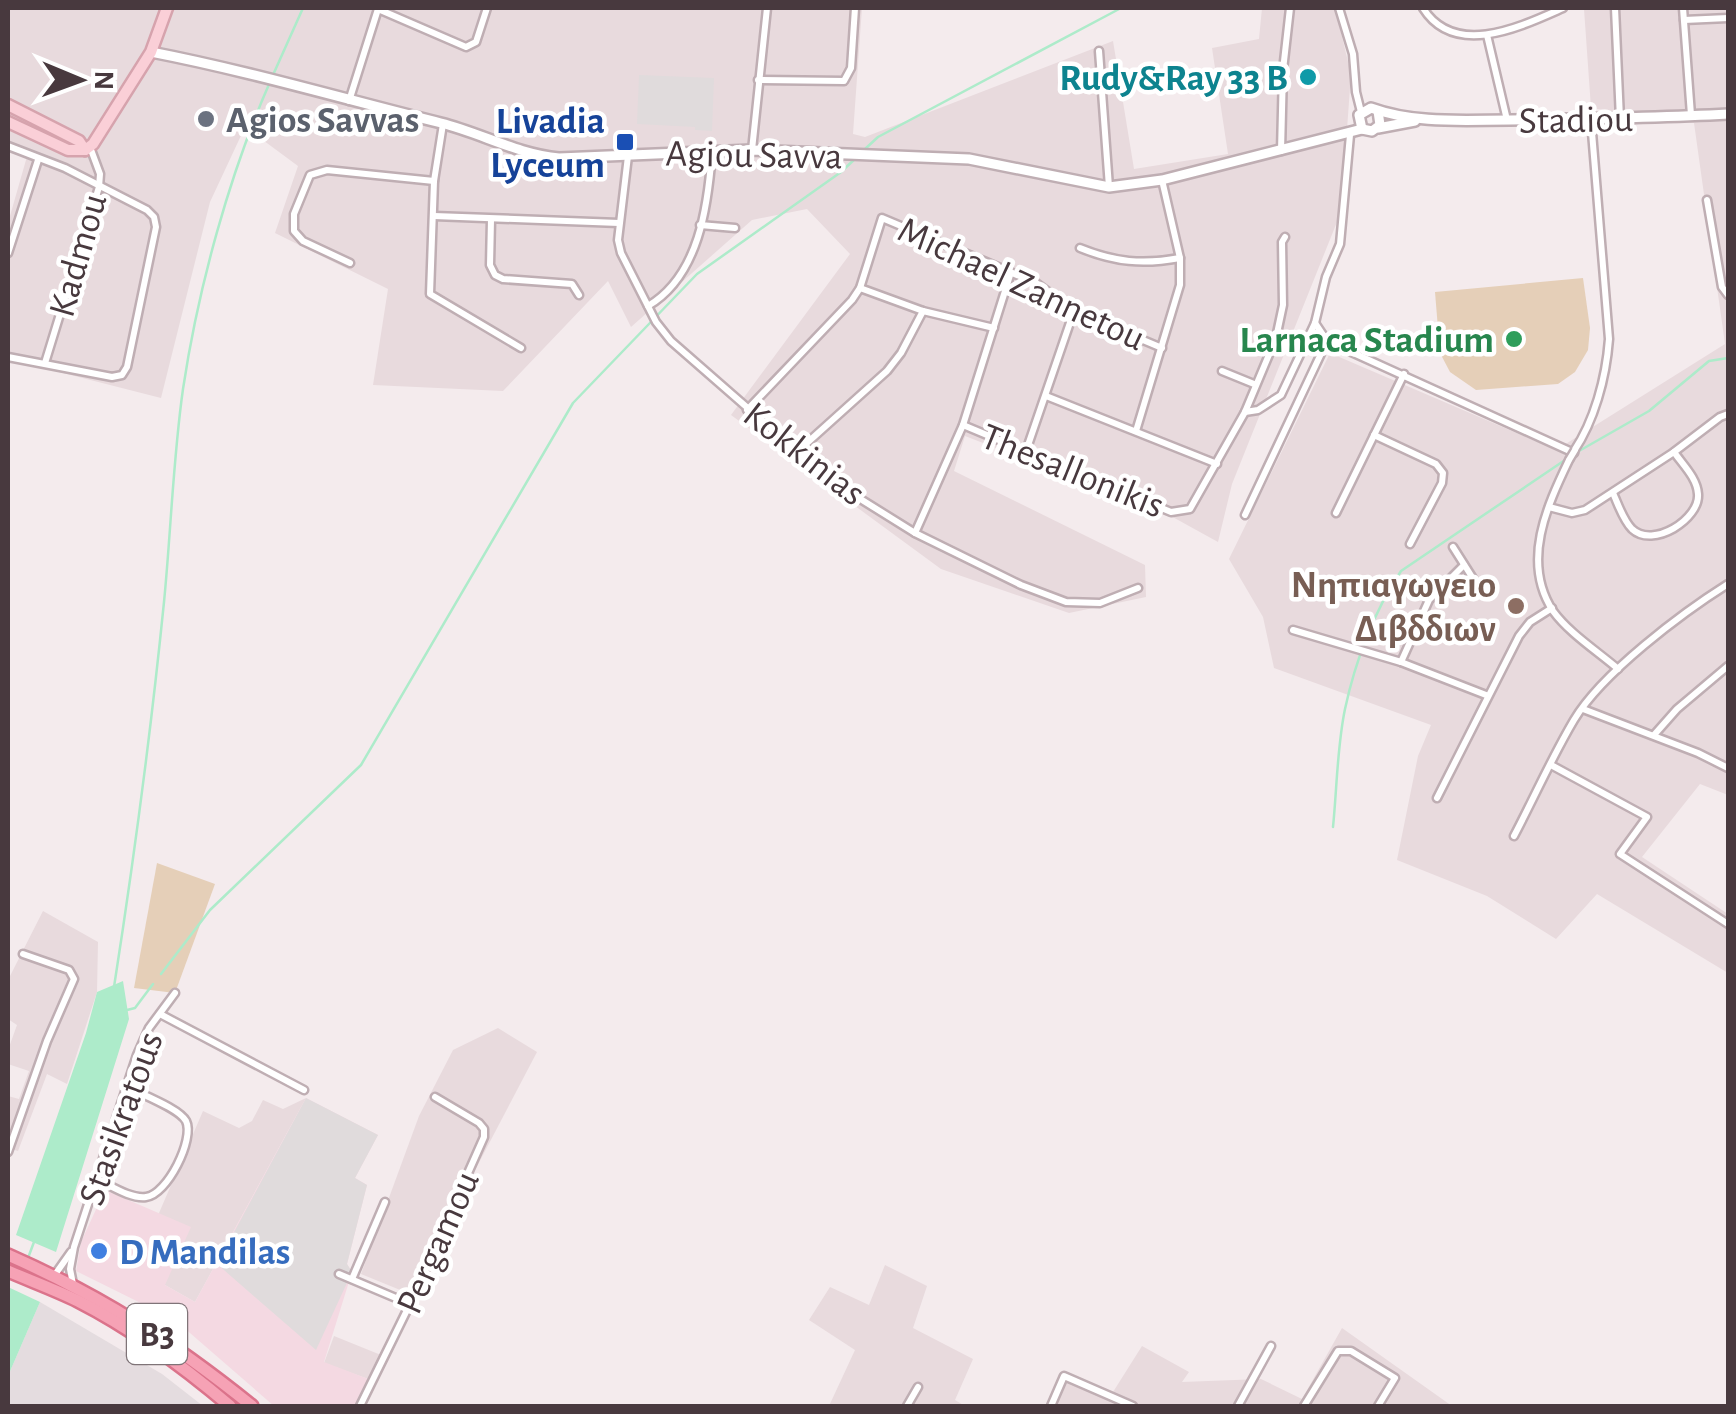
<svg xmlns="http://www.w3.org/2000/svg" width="1736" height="1414" font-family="'Alegreya Sans',sans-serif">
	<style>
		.residential { fill: #e8dadd }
		.commercial { fill: #f4d9e2 }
		.industrial { fill: #e4dcdf }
		.green { fill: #e5cfb8 }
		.parking { fill: #e0dbdc }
		.water { fill: #adebca }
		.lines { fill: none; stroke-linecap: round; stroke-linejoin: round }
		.stream { stroke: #adebca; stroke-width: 2.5 }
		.minor-casing { stroke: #bfaeb3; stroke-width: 11 }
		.tertiary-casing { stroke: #bfaeb3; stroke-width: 14 }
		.secondary-casing { stroke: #d6a3ad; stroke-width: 15 }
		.primary-casing { stroke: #db738b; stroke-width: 16 }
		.minor { stroke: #fff; stroke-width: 6 }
		.tertiary { stroke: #fff; stroke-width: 9 }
		.secondary { stroke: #facfd7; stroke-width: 10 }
		.primary { stroke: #f6a2b5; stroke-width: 11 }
		.minor-bridge-casing { stroke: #bfaeb3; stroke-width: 11; stroke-linecap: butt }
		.minor-bridge { stroke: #fff; stroke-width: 6 }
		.culture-dot { fill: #0f9aa8; stroke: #fff; stroke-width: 4 }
		.worship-dot { fill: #6b7280; stroke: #fff; stroke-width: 4 }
		.transit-dot { fill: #1a4fb4; stroke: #fff; stroke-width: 4 }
		.leisure-dot { fill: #2e9e5b; stroke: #fff; stroke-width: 4 }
		.education-dot { fill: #8d6e63; stroke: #fff; stroke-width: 4 }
		.shop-dot { fill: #3f7fe0; stroke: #fff; stroke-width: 4 }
		.labels { text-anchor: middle; stroke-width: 9; stroke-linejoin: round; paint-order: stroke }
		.shield { fill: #fff; stroke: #7f7478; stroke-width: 2.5 }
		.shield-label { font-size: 35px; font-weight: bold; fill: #48393e }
		.culture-label { font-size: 38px; font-weight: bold; fill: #0d838f; stroke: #fff; text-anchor: end }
		.worship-label { font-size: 38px; font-weight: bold; fill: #5b616d; stroke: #fff; text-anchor: start }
		.street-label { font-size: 38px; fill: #48393e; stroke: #fff }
		.transit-label { font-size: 38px; font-weight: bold; fill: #164399; stroke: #fff; text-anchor: end }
		.leisure-label { font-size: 38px; font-weight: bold; fill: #27864d; stroke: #fff; text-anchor: end }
		.education-label { font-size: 38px; font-weight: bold; fill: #785e54; stroke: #fff; text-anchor: end }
		.shop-label { font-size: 38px; font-weight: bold; fill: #366cbe; stroke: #fff; text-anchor: start }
	</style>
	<rect width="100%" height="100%" fill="#f4ebed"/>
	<g class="residential">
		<polygon points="8,8 862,8 853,134 865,137 1113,41 1134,169 1228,154 1212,48 1259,39 1262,8 1335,8 1351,74 1341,212 1232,484 1218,542 1169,515 965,436 954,471 1145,565 1146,597 1069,613 941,569 731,415 850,254 807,209 752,220 631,327 608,281 503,391 373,385 388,289 275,233 298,166 245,127 210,202 161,398 8,359 8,223 28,153 8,143"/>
		<polygon points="1568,8 1728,8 1728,795 1700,784 1642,857 1728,914 1728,973 1597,894 1556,939 1487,896 1397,860 1418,756 1431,725 1274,668 1263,617 1229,559 1330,353 1556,450 1725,344 1694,123 1591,108 1584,9"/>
		<polygon points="43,911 98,942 97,992 67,1084 47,1074 18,1151 8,1148 8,1096 19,1099 29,1071 8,1064 8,1050 17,1025 8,1019 8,980"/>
		<polygon points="498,1028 537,1052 410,1294 361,1274 419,1116 453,1050"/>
		<polygon points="306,1098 195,1302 165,1285 159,1213 203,1111 239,1128 252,1121 263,1100 283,1109"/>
		<polygon points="885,1265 927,1286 913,1328 973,1359 955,1400 965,1406 829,1406 855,1350 809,1320 830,1287 869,1305"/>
		<polygon points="1342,1328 1452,1406 1048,1406 1064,1372 1113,1392 1142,1346 1189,1372 1182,1382 1261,1379 1302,1399"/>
		<polygon points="334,1336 381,1355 371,1380 324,1363"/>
	</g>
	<polygon class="commercial" points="306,1098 378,1135 355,1178 367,1185 347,1264 352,1272 324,1362 371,1380 365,1406 274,1406 175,1320 76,1271 81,1242 105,1190 191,1227 165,1285 195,1302"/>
	<polygon class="industrial" points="40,1302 162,1374 203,1406 8,1406 8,1376"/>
	<g class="green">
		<polygon points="1583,278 1590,328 1588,350 1575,372 1558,384 1476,390 1450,372 1440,353 1435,292"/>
		<polygon points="157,863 215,884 175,993 134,988"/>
	</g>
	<g class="parking">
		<polygon points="639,75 714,78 712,131 695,130 695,127 637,124"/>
		<polygon points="306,1098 378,1135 355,1178 367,1185 347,1264 352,1272 316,1350 217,1264"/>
	</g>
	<g class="water">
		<polygon points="123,981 129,1019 56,1252 16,1235 86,1033 97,992"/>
		<polygon points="8,1287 40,1302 8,1376"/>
	</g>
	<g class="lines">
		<g class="stream">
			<polyline points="273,75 303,8"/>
			<polyline points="865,149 878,137 1121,8"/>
			<polyline points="1579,451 1649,411 1709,361 1728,358"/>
			<path d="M1333 827C1337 788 1337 747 1345 709 1355 662 1374 611 1401 571L1568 458"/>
			<polyline points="161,974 210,910 361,765 573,403 697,274 841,172 856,158"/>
			<path d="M114 987C134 859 151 731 164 602 171 531 173 459 183 389 198 289 229 175 270 82"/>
			<polyline points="127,1010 135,1008 153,984"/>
			<polyline points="28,1258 34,1242"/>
		</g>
		<defs>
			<g id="minor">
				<polyline points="1339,8 1353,54 1356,92 1361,112"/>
				<path d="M1423 8C1455 59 1522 26 1563 8"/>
				<polyline points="1615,8 1620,119"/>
				<polyline points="1683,8 1691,115"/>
				<polyline points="378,9 466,47 476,42 487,8"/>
				<polyline points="1684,20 1728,18"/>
				<polyline points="1487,35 1507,120"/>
				<polyline points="1099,51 1109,187"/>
				<polyline points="758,80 844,81 851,68 855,8"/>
				<polyline points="349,101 378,9"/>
				<polyline points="443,124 434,181 430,294 521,348"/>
				<polyline points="8,146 65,168 147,210 154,217 156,227 127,367 122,375 112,377 8,357"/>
				<polyline points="752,150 767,8"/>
				<polyline points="1281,151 1283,70 1290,8"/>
				<polyline points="628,156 618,240 621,253 656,322 671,341 830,480 915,533 1021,585 1066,602 1100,603 1138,588"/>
				<polyline points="1707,200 1722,287 1728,295"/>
				<polyline points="434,216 619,223"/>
				<polyline points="491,220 490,265 495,275 503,279 572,284 579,295"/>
				<polyline points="700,225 735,228"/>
				<path d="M1080 248C1115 262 1142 265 1180 258"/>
				<polyline points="8,253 38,160"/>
				<polyline points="350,263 303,241 294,231 294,214 310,175 327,170 434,181"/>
				<polyline points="860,288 923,311 994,328"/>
				<path d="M648 306C699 276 708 206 712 152"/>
				<polyline points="1315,323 1327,341 1574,453"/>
				<polyline points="45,363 99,187 100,174 90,147"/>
				<polyline points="1222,371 1254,384"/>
				<polyline points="1046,396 1217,464"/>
				<polyline points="747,410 852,300 860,288 882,218 1036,283 1074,311 1162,348"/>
				<polyline points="1245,412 1258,410 1281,395 1315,323 1326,277 1340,244 1350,135"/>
				<polyline points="963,425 1171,512 1190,509 1245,412 1276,338 1283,305 1282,242 1285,237"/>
				<polyline points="1136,431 1180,285 1180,258 1162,180"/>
				<polyline points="1374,435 1436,464 1443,473 1442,483 1410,544"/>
				<polyline points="1026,451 1074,311"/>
				<path d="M1574 451C1594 421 1606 379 1609 339L1591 120"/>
				<polyline points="797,452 887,371 901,353 923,311"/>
				<path d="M1569 460C1547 506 1521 562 1553 611 1569 633 1597 651 1618 669"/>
				<path d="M1613 493C1618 504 1623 520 1632 529 1653 549 1700 519 1698 494 1697 478 1683 465 1674 452"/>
				<polyline points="1549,507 1572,513 1585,510 1674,452 1720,417 1728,414"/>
				<polyline points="1336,513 1404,374"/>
				<polyline points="1245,515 1327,341"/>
				<polyline points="915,533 963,425 1011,272"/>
				<polyline points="1453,547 1479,588"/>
				<polyline points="1293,630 1401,662 1486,695"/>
				<polyline points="1401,662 1429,600 1464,565"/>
				<polyline points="1583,709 1698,753 1728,768"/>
				<polyline points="1654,735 1677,709 1728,666"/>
				<polyline points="1551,765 1647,817 1620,854 1728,924"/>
				<polyline points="1437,798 1519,636 1530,622 1552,608"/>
				<path d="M1514 836C1534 798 1552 757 1574 720 1602 673 1682 613 1728 584"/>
				<polyline points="160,1014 304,1090"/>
				<polyline points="8,1152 47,1041 74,979 69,970 23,954"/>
				<path d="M96 1179C110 1185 130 1199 146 1197 167 1195 195 1139 186 1121 179 1108 140 1094 126 1086"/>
				<polyline points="339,1274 410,1304"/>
				<polyline points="54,1276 71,1252"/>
				<polyline points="352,1279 385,1202"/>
				<polyline points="73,1284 70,1269 74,1247 137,1055 149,1028 175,993"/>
				<polyline points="360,1406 410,1304 484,1137 484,1129 479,1123 435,1097"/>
				<polyline points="907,1406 918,1387"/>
				<polyline points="1051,1406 1064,1376 1133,1406"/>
				<polyline points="1238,1406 1271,1346"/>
				<polyline points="1304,1406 1338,1351 1351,1351 1395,1378 1378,1406"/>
			</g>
			<g id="tertiary">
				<path d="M151 52C249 71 344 99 441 123 481 133 517 154 559 158L752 150 969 159 1109 187 1162 180 1362 129 1372 131 1380 125 1378 111"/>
				<polyline points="1378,128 1415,121"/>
				<path d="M1362 129 1359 115 1371 108C1415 124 1464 120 1510 120 1583 119 1656 118 1728 114"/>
			</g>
			<g id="secondary">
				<polyline points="8,105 79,141 85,150"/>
				<polyline points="8,122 68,150 85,150"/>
				<polyline points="85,150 93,144 151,52 167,8"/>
			</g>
			<g id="primary">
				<path d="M8 1255C103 1297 171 1341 252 1406"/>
				<path d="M8 1271C31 1281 56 1290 78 1301 133 1329 184 1367 230 1406"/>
			</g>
		</defs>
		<use href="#minor" class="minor-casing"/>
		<use href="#tertiary" class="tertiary-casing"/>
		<use href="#secondary" class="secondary-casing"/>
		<use href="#primary" class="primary-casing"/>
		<use href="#minor" class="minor"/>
		<use href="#tertiary" class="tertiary"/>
		<use href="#secondary" class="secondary"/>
		<use href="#primary" class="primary"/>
		<defs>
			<polyline id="minor-bridge" points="1569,460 1575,450"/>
		</defs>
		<use href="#minor-bridge" class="minor-bridge-casing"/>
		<use href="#minor-bridge" class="minor-bridge"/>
	</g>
	<circle class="culture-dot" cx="1308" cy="77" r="10"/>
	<circle class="worship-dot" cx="206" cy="119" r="10"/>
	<rect class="transit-dot" x="615" y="132" width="20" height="20" rx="5"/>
	<circle class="leisure-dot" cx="1514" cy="339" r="10"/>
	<circle class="education-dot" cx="1516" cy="606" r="10"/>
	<circle class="shop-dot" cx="99" cy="1251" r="10"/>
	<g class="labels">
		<rect class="shield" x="127" y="1304" width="60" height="60" rx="8"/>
		<g class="shield-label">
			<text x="157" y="1346">B3</text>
		</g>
		<g class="culture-label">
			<text x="1288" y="90">Rudy&amp;Ray 33 B</text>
		</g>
		<g class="worship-label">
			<text x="226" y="132">Agios Savvas</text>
		</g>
		<g class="street-label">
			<text transform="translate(1576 119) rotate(-1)" y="13">Stadiou</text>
			<text transform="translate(754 154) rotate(1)" y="13">Agiou Savva</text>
			<text transform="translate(77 255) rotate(-74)" y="13">Kadmou</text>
			<text transform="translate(1022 283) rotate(25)" y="13">Michael Zannetou</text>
			<text transform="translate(805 453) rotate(38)" y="13">Kokkinias</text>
			<text transform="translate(1073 470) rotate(22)" y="13">Thesallonikis</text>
			<text transform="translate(120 1118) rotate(-70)" y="13">Stasikratous</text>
			<text transform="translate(437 1242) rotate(-66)" y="13">Pergamou</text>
		</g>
		<g class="transit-label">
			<text x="605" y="133">Livadia<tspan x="605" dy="44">Lyceum</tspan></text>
		</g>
		<g class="leisure-label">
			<text x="1494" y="352">Larnaca Stadium</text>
		</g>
		<g class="education-label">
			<text x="1496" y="597">Νηπιαγωγειο<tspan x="1496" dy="44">Διβδδιων</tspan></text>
		</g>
		<g class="shop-label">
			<text x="119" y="1264">D Mandilas</text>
		</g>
	</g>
	<rect width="1736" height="1414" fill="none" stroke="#48393e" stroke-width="20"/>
	<g transform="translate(80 80) rotate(91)" stroke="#ffffff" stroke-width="8" paint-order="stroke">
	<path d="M0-8L18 38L0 25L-18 38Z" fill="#48393e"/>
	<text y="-15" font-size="28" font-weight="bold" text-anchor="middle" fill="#48393e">N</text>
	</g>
</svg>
